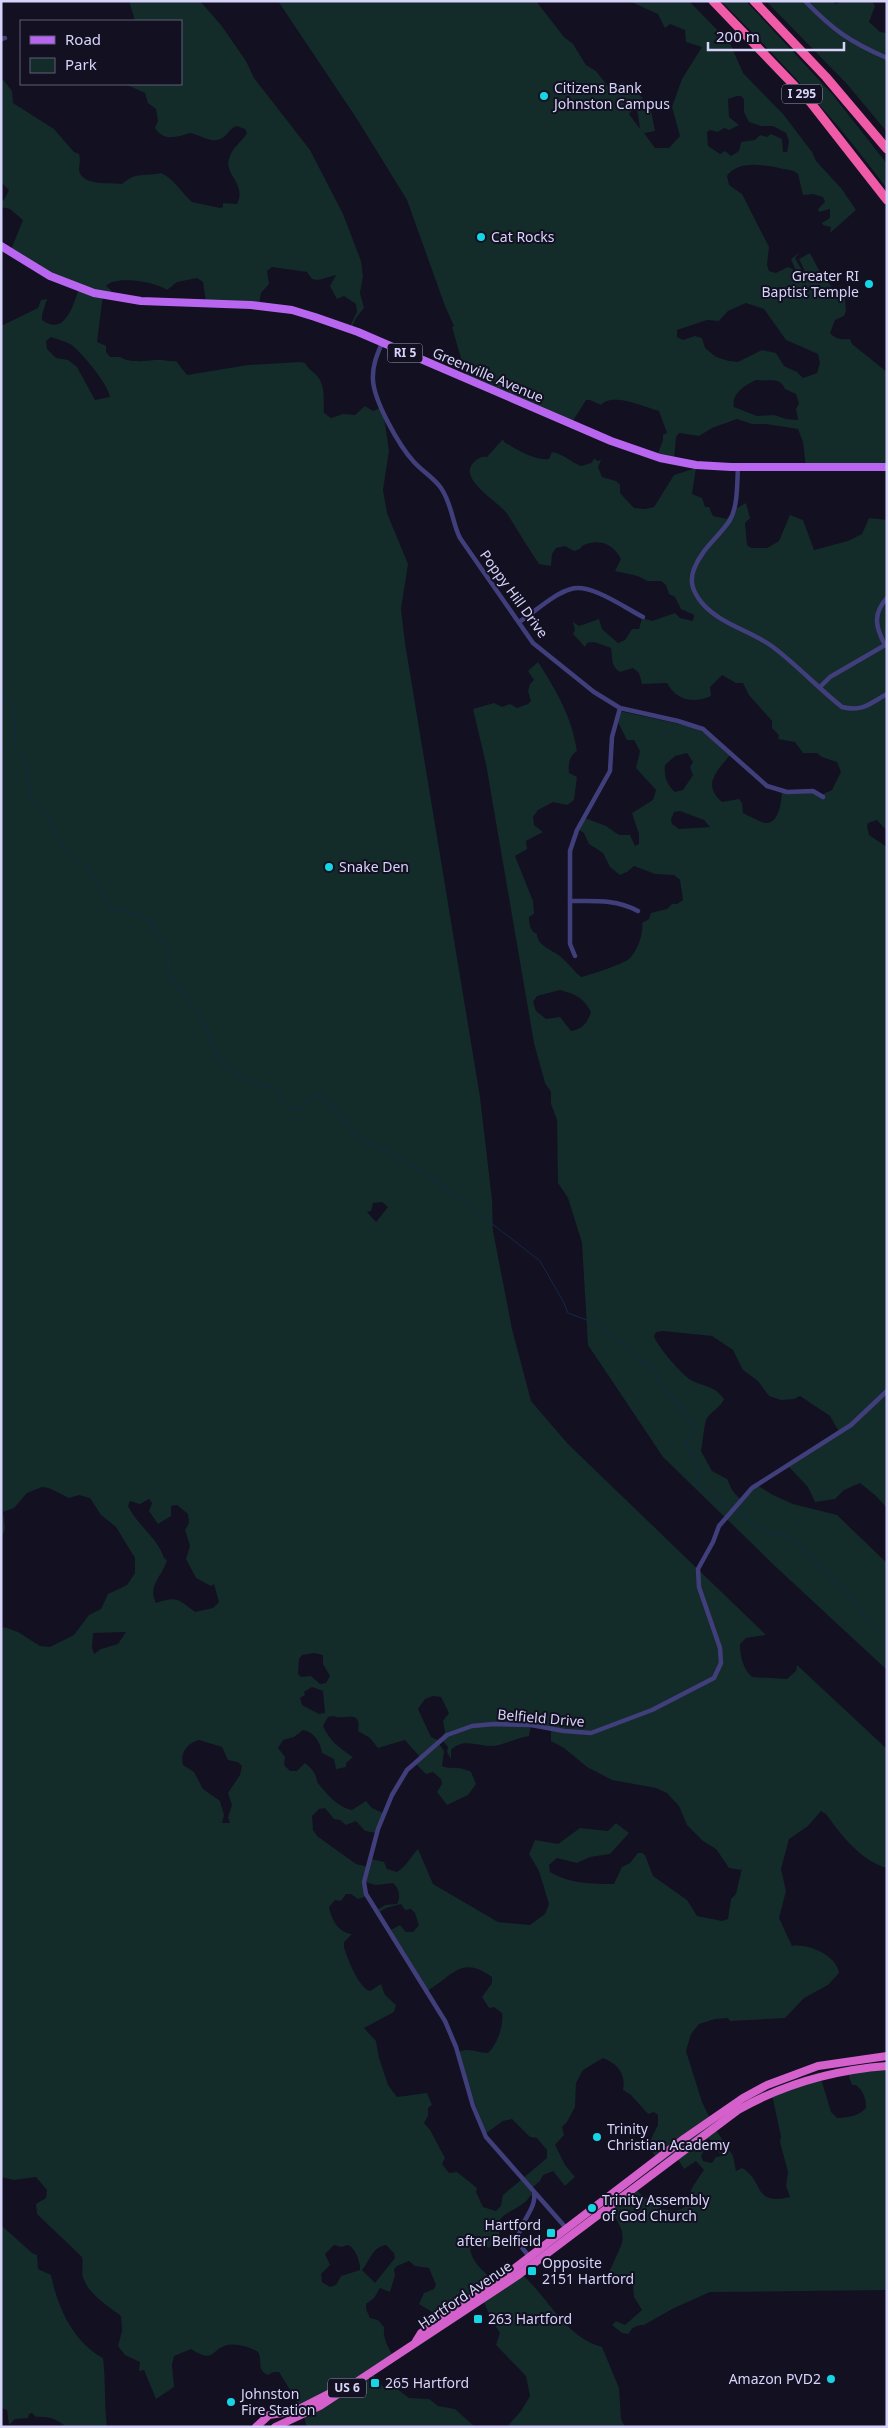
<svg xmlns="http://www.w3.org/2000/svg" width="888" height="2428" font-family="'Noto Sans',sans-serif">
	<style>
		.green { fill: #132b29; fill-rule: evenodd }
		.lines { fill: none; stroke-linecap: round; stroke-linejoin: round }
		.stream { stroke: #142947; stroke-width: 1 }
		.minor { stroke: #403f7c; stroke-width: 4.5 }
		.primary { stroke: #b866f0; stroke-width: 8 }
		.trunk { stroke: #d460cb; stroke-width: 8 }
		.motorway { stroke: #ef5ba6; stroke-width: 9 }
		.poi-dot { fill: #16d6e5; stroke: #121021; stroke-width: 2 }
		.labels { text-anchor: middle; stroke-width: 4; stroke-linejoin: round; paint-order: stroke }
		.shield { fill: #121021; stroke: #9c99ba; stroke-width: 1 }
		.shield-label { font-size: 12px; font-weight: bold; fill: #d7d4fb }
		.poi-label { font-size: 14px; fill: #d7d4fb; stroke: #121021; text-anchor: start }
		.street-label { font-size: 14px; fill: #d7d4fb; stroke: #121021 }
	</style>
	<rect width="100%" height="100%" fill="#121021"/>
	<g class="green">
		<path d="M129 1H200L221 25 246 61 254 78 310 150 343 214 361 261 363 276 360 293 364 308 356 318 351 329 349 328 357 312 356 304 344 296 337 299 330 286 336 275 318 280 312 279 307 272 272 267 267 271 269 284 261 293 259 305 206 302 203 282 197 278 177 282 167 290C156 282 116 275 106 286L111 290V296L103 295 97 342 106 346V352L110 357H120C129 363 146 361 155 360 162 359 169 362 176 361L187 375 248 365 300 362 305 363C309 370 314 372 318 377 326 388 323 401 324 413L331 418 343 414 355 415 365 406 373 411 380 408 384 417 389 451 383 490 387 513 408 564 401 609 405 643 480 1097 492 1200 493 1231 512 1329 531 1401 568 1444 766 1635 746 1638 740 1644C740 1656 743 1669 752 1677L787 1679 796 1671 797 1665 887 1749V1868C861 1861 841 1835 826 1814L821 1811 808 1826 789 1839 781 1869 786 1891 779 1918 792 1946C807 1943 837 1955 839 1973L828 1985 804 1998 785 2018 730 2021 728 2018 715 2019 699 2024 691 2034 686 2051 702 2102 714 2127 733 2156 736 2171 742 2168C765 2181 752 2206 790 2197L786 2186 788 2172 780 2142 781 2136 772 2095 786 2084 819 2072 831 2112 837 2118C849 2117 857 2117 866 2108 866 2098 864 2092 856 2085H852L849 2077 850 2066 887 2065V2290L710 2292 674 2308 644 2325C637 2325 631 2327 629 2334L622 2333 612 2325 616 2321 625 2325 642 2310 634 2297 633 2285 613 2275 608 2276C621 2240 633 2242 608 2206L633 2186C644 2199 675 2224 689 2202 691 2199 690 2193 691 2190 695 2183 699 2177 704 2170L696 2161 684 2169 676 2156 661 2165 648 2145 658 2125V2115L654 2112 648 2114 631 2095 623 2090C626 2074 618 2064 603 2058L583 2070 576 2083 575 2107 567 2122 562 2127 564 2135 555 2145 565 2165 575 2177 565 2186 553 2171 543 2175 540 2181 532 2188 533 2191C523 2216 485 2208 503 2242H496L489 2248 480 2242 470 2249C473 2266 488 2273 496 2285L518 2271C547 2294 564 2337 602 2347L619 2388 621 2419 625 2427H507L521 2411 530 2396 526 2376 496 2345 500 2333 492 2321 482 2298 445 2320 419 2304 424 2293 434 2289 436 2285 429 2268 415 2266 409 2261 397 2266 394 2269 395 2275 390 2292 380 2288 374 2298 366 2304V2309L370 2318 378 2320 384 2327C383 2339 388 2348 394 2357L372 2373 384 2388H396L409 2398 429 2399 438 2406 455 2409 475 2427H307C301 2405 291 2392 279 2372H273L268 2375C256 2370 263 2361 258 2352 250 2347 236 2343 227 2345 210 2350 215 2364 191 2349L174 2356 172 2365 174 2387 156 2399 144 2370 139 2371 140 2362 125 2355 118 2346 122 2331 121 2316C109 2307 87 2293 83 2277 81 2271 84 2264 82 2257L37 2214 36 2204 46 2198 47 2190 36 2177 14 2180 1 2177V1629L4 1627 18 1632 40 1646 50 1647 74 1635 89 1615 101 1609 108 1594 127 1585 135 1573V1558L116 1527 101 1515 90 1498 79 1495 69 1498 49 1488 42 1487 27 1493 14 1508 3 1512 5 1528 1 1541V326L38 308 41 300 47 299 42 315V320C65 337 73 305 79 289L10 252 23 220 10 209 1 207V201L4 200 9 190 1 182V77L12 91 13 103 54 129 74 152 79 154C81 160 79 165 79 170 82 187 111 182 122 184 137 171 144 177 161 173 175 180 181 192 192 202L220 208 223 207V203L237 204C247 184 224 175 229 159 232 147 242 142 247 133L245 129 237 126C231 128 229 132 225 136 214 146 201 135 190 133 177 137 164 142 155 128L158 121 156 109 148 103 145 93 125 84H181V21H135ZM51 337C57 339 64 341 70 344 80 350 109 385 110 397L95 400 77 367 68 360 56 358 47 349 46 341ZM382 1202 388 1207 376 1222 367 1212 371 1211 373 1203ZM149 1499 152 1503 149 1511 158 1524 171 1516V1506L177 1505 188 1514 189 1523 185 1530 190 1546 186 1559 196 1578 211 1586 214 1584 219 1602 213 1608 195 1612C178 1599 177 1596 156 1603 147 1585 163 1576 167 1560L164 1558C158 1538 137 1525 128 1506L130 1501 140 1504ZM126 1632 118 1644 101 1649 94 1654 92 1648 93 1633ZM314 1653 323 1655V1664L330 1676 326 1683 320 1684 311 1676 301 1677 298 1674 299 1659 302 1655ZM312 1687 323 1691 325 1713 319 1714 302 1705 300 1698 305 1695 304 1692ZM433 1696 441 1697 449 1713 443 1721 445 1732 440 1741 431 1737 418 1709 425 1699ZM333 1716C344 1721 362 1708 358 1731L370 1738 378 1748 405 1740 420 1757 416 1764 426 1774 433 1772 441 1779 442 1784 437 1792 447 1805 468 1795 476 1784 471 1772C458 1765 450 1770 442 1766L444 1751 438 1742 443 1741 448 1747 447 1752 451 1759V1750C465 1735 483 1750 499 1745 510 1742 518 1738 529 1736L531 1725 551 1729V1741L564 1748 587 1767 612 1780 656 1788 667 1793 679 1806 687 1825 703 1841 716 1849 729 1868 741 1870 742 1868 736 1894 731 1899 728 1919 722 1921 697 1916 687 1900 653 1876 645 1855 642 1853H638L630 1863 622 1867 614 1884C592 1884 570 1884 550 1872L549 1865 557 1858 577 1863 590 1857 610 1854 629 1833 616 1823 608 1831 580 1828 558 1844 535 1840 529 1854 539 1871 549 1904 545 1914 530 1925 498 1922 433 1884 418 1849C410 1857 407 1866 397 1872L387 1869 384 1862 371 1859 368 1867 356 1864 317 1836 313 1830 312 1816 319 1809 325 1808 334 1819 340 1820 346 1825 356 1821 365 1831 377 1833 383 1813 372 1808 366 1801 352 1810C337 1807 326 1793 317 1782 317 1774 311 1768 305 1763L297 1771H290L284 1765 285 1757 278 1748 283 1740 294 1737 303 1730C315 1732 321 1744 322 1753L334 1759 336 1769 346 1767V1763L353 1757C338 1747 330 1741 323 1726L328 1717ZM199 1740 222 1747 228 1760 238 1762 242 1766 240 1775 228 1793 232 1805 228 1817 230 1823H222L224 1815 220 1801 203 1789 194 1772 183 1765C180 1753 187 1743 199 1740ZM365 1882 376 1885 393 1883C399 1888 401 1897 397 1904L385 1905 377 1910 378 1913 386 1908 401 1904 405 1910 411 1909 415 1913 419 1925 413 1932H406L400 1925 389 1931 427 1991C454 1975 461 1955 492 1977V1983L482 1997 489 2008 494 2007 502 2013C504 2025 497 2045 488 2053 476 2053 471 2047 458 2052L485 2134 503 2121 512 2119 530 2137 537 2138 547 2150V2158L503 2195 501 2206 496 2211 483 2207 476 2192 477 2188 457 2172 449 2173 442 2164 445 2158 430 2130 424 2123 428 2116V2108L432 2105 427 2093 397 2097 388 2085 379 2058 376 2041 364 2028 394 2012 396 2005 385 1995 381 1984 370 1991C359 1988 347 1958 344 1947V1942L352 1934C338 1933 331 1918 329 1907L335 1900 341 1901 346 1894H351L358 1899 367 1896ZM707 2139H709L722 2156 716 2157 712 2163 703 2161 701 2156 705 2149 704 2143ZM334 2245 341 2247 348 2245C356 2249 360 2261 360 2270L341 2276 336 2285 330 2287 322 2282 321 2274 330 2265 325 2254ZM386 2245 394 2253 395 2258 375 2283 362 2270C370 2261 372 2247 386 2245Z"/>
		<path d="M278 1H536L564 37 573 44 586 65 596 71 613 93 622 82 643 98 629 114 640 129 637 108 650 106 655 131 644 133 655 148H669L680 136 672 107 682 79 702 47 686 42 685 30 670 24 665 28 658 14 629 1H689L730 43 743 73 783 114 812 152 816 161 841 188 856 210 830 233 831 227 823 225 822 223 830 218V209L819 212 818 209 825 202 823 197 813 194 803 195 798 174 794 171C774 167 740 157 727 176L729 185 742 194 769 247 767 265 769 271 776 273 788 267 796 271 791 259 800 252 795 258 807 279 828 281 832 288 845 298 846 311 844 316 835 320 830 333C835 339 842 340 850 339L852 344 887 372V470L806 468 803 442 798 429 766 424H752L737 419 712 428 699 436 679 433 676 437 674 460 657 456 663 440V435L667 433 659 411C644 407 612 392 601 405L590 400H586L571 424 467 379 452 327 454 326 445 306 407 200 357 119ZM737 96H741L744 99V112L749 122 761 126H773L786 133 789 141 787 152H783L782 139 771 134 767 137 760 135 755 140 741 142 739 151 731 156 725 151 720 154 708 146 707 132 710 130 718 132 724 128 729 130 739 125 729 117 728 99ZM746 303 764 309 786 340 818 354 820 363 817 373 803 378 797 372 784 366 776 353 762 350 738 362 729 361 716 357 705 348 702 338 695 336 683 340 677 337V330L707 320 719 321 728 311ZM756 380C768 382 780 376 785 389L796 394 799 403 796 409 798 420 786 419 774 415 757 416 734 407C731 394 745 385 756 380Z"/>
		<path d="M721 1H746L833 95 887 164V189C838 121 780 60 721 1Z"/>
		<polygon points="766,1 833,1 835,4 845,1 872,1 875,6 869,22 880,32 887,33 887,132 847,84"/>
		<polygon points="810,253 820,272 808,278 799,259"/>
		<path d="M503 439 504 442C516 449 534 461 549 459L552 452C564 454 570 462 581 466L591 463 595 458 597 461 601 460 598 467 602 477 616 481 620 485V493L634 508 645 509 654 507 674 475 696 468 692 494 702 498 705 507H709L713 516 726 519 737 508 746 503 750 518 745 523 747 545 751 548H767L779 541 790 515 803 520 814 550 848 541 862 534 869 518 887 520V831L877 820 868 823 867 826 869 835 887 847V1508L876 1496 860 1483 844 1490 835 1499 815 1502 808 1487 787 1465 839 1432 830 1416 800 1396 794 1399 781 1400 769 1396 758 1381 743 1370 733 1350 712 1336 663 1331 656 1332 654 1336C656 1345 683 1376 691 1380 704 1387 714 1385 724 1399 720 1408 713 1410 707 1418 704 1423 703 1443 701 1451L712 1471 727 1479 732 1490 740 1499 757 1485 773 1495 793 1504 837 1515 887 1563V1670L777 1568 663 1457 588 1345 582 1243 568 1198 558 1183 557 1120 551 1104V1092L545 1083 534 1043 486 764 473 709 494 703 502 707 510 704 517 708 528 704 531 701 528 691 530 684 534 680 528 671 538 662C556 690 572 717 577 751 569 756 568 765 569 773L577 777 574 800 567 805 553 802 538 810 533 817 534 825 543 832 526 841 527 849 515 856 533 901 534 914 529 917C529 923 530 931 537 934 537 946 553 950 561 957 568 963 574 971 581 977 590 975 623 964 629 959 637 952 644 933 642 923L649 919 651 913 667 909 672 904H677L683 900 680 880 674 875 655 874 634 866 627 872 620 875 610 867 603 853 589 844 584 833 577 829 585 818 606 826 619 835H630L635 846 639 844V834L632 813 653 800 656 790 636 768 640 751 634 740H627L617 720 620 711 693 727 710 736 731 754C718 770 701 784 722 802L739 799 742 803 743 813C749 816 760 822 766 823 780 823 781 801 782 792L815 790 821 795 832 790 841 772 837 762 822 757 817 753H803L795 742 778 739 779 735 772 728V721L749 695 743 683H736L722 675 710 687 711 696C693 704 676 700 667 683L642 684 639 673 633 668 620 672C610 665 613 659 611 648L594 642 587 643 585 647 573 634 575 630 573 622 579 626 599 619 602 629 618 643 625 640 632 629H639L642 618 652 621 675 613 680 618 693 621 694 615 681 609 675 597 669 594 666 585 661 581H647C638 574 625 574 615 571L621 559C613 543 598 538 582 546L580 549 574 551 565 546 556 548 552 554 551 566 539 564C528 548 518 531 508 515 500 502 456 479 474 462 478 458 482 456 487 457ZM687 753 693 762 690 767 693 775 683 790 675 792C666 784 664 776 665 765L675 756ZM680 811 704 820 710 827 679 829 672 824 671 820 674 812ZM560 990C575 994 583 997 591 1012 587 1023 583 1029 571 1031L560 1017 546 1019 536 1011 533 1002 537 996Z"/>
		<path d="M1 2225 32 2253 37 2255 38 2269 51 2275C57 2306 73 2342 103 2358 106 2382 104 2402 107 2427H66C58 2419 47 2416 36 2417L32 2413 29 2414 28 2418 15 2419 9 2425 7 2410 1 2408Z"/>
	</g>
	<g class="lines">
		<g class="stream">
			<path d="M1 692 11 702 14 715 15 747 26 763 30 795 50 819 53 831 67 851 87 867 110 907 118 911 138 914 153 922 156 935 169 950 168 973 199 1015 209 1035 218 1061C230 1070 260 1087 275 1088L282 1101 291 1110 300 1109 314 1095 320 1096 329 1106 338 1110 343 1122 358 1137 389 1152 441 1184 540 1261 563 1301 568 1313 600 1325 639 1359 650 1365 656 1373 664 1390 677 1401 694 1426 693 1432 686 1442 700 1470 697 1480 699 1486 732 1509"/>
			<polyline points="736,1511 766,1533 784,1534 795,1540 850,1596 878,1633 887,1640"/>
		</g>
		<g class="minor">
			<path d="M805 1C833 30 850 42 887 58"/>
			<polyline points="1,39 5,38"/>
			<path d="M382 343C377 355 372 366 373 380 374 401 399 446 414 462 422 471 434 478 441 488 452 504 452 522 460 538L533 643 594 692 620 708 678 721 703 729 767 786 787 792 813 791 823 797"/>
			<path d="M738 467C737 483 738 506 730 520 719 537 702 548 694 569 689 582 693 592 702 603 721 625 750 630 773 647 797 665 818 688 842 707 863 712 869 704 887 694"/>
			<path d="M519 622C535 612 553 594 571 589 591 583 625 608 643 617"/>
			<path d="M885 645C876 628 872 614 887 598"/>
			<polyline points="820,687 830,677 887,644"/>
			<path d="M570 901C594 901 616 899 638 911"/>
			<polyline points="575,956 570,944 570,851 577,830 610,771 612,737 620,708"/>
			<polyline points="567,2229 486,2137 473,2106 456,2047 445,2021 366,1894 364,1882 378,1829 392,1795 407,1770 447,1735 472,1726 494,1724 531,1725 564,1731 591,1733 652,1710 714,1678 721,1663 720,1648 699,1587 698,1569 713,1542 719,1526 752,1488 851,1425 887,1391"/>
			<path d="M531 2258C527 2254 521 2248 519 2242 515 2226 537 2210 534 2194"/>
		</g>
		<polyline class="primary" points="1,246 50,276 94,293 141,301 251,305 292,310 315,317 358,332 611,441 660,458 696,465 731,467 887,467"/>
		<g class="trunk">
			<polyline points="416,2341 421,2333 507,2274 685,2138 743,2098 767,2085 818,2066 887,2056"/>
			<polyline points="256,2427 269,2415 295,2411 338,2389"/>
			<path d="M275 2427 320 2406 517 2276 738 2110C784 2084 834 2070 887 2066"/>
		</g>
		<g class="motorway">
			<polyline points="713,1 811,103 887,200"/>
			<polyline points="754,1 826,77 887,149"/>
		</g>
	</g>
	<g class="poi-dot">
		<circle cx="544" cy="96" r="5"/>
		<circle cx="481" cy="237" r="5"/>
		<circle cx="869" cy="284" r="5"/>
		<circle cx="329" cy="867" r="5"/>
		<circle cx="597" cy="2137" r="5"/>
		<circle cx="592" cy="2208" r="5"/>
		<rect x="546" y="2228" width="10" height="10" rx="2.5"/>
		<rect x="527" y="2266" width="10" height="10" rx="2.5"/>
		<rect x="473" y="2314" width="10" height="10" rx="2.5"/>
		<circle cx="831" cy="2379" r="5"/>
		<rect x="370" y="2378" width="10" height="10" rx="2.5"/>
		<circle cx="231" cy="2402" r="5"/>
	</g>
	<g class="labels">
		<g class="shield">
			<rect x="782" y="84.5" width="40" height="19" rx="4"/>
			<rect x="387.5" y="343.5" width="35" height="19" rx="4"/>
			<rect x="328" y="2378.5" width="38" height="19" rx="4"/>
		</g>
		<g class="shield-label">
			<text x="802" y="98">I 295</text>
			<text x="405" y="357">RI 5</text>
			<text x="347" y="2392">US 6</text>
		</g>
		<g class="poi-label">
			<text x="554" y="93">Citizens Bank<tspan x="554" dy="16">Johnston Campus</tspan></text>
			<text x="491" y="242">Cat Rocks</text>
			<text x="859" y="281" text-anchor="end">Greater RI<tspan x="859" dy="16">Baptist Temple</tspan></text>
			<text x="339" y="872">Snake Den</text>
			<text x="607" y="2134">Trinity<tspan x="607" dy="16">Christian Academy</tspan></text>
			<text x="602" y="2205">Trinity Assembly<tspan x="602" dy="16">of God Church</tspan></text>
			<text x="541" y="2230" text-anchor="end">Hartford<tspan x="541" dy="16">after Belfield</tspan></text>
			<text x="542" y="2268">Opposite<tspan x="542" dy="16">2151 Hartford</tspan></text>
			<text x="488" y="2324">263 Hartford</text>
			<text x="821" y="2384" text-anchor="end">Amazon PVD2</text>
			<text x="385" y="2388">265 Hartford</text>
			<text x="241" y="2399">Johnston<tspan x="241" dy="16">Fire Station</tspan></text>
		</g>
		<g class="street-label">
			<text transform="translate(488 375) rotate(23)" y="5">Greenville Avenue</text>
			<text transform="translate(514 594) rotate(54)" y="5">Poppy Hill Drive</text>
			<text transform="translate(541 1718) rotate(5)" y="5">Belfield Drive</text>
			<text transform="translate(465 2295) rotate(-34)" y="5">Hartford Avenue</text>
		</g>
	</g>
	<rect width="888" height="2428" fill="none" stroke="#d7d4fb" stroke-width="5"/>
	<rect x="20" y="20" width="162" height="65" fill="#121021" stroke="#615e78"/>
	<rect x="30" y="36" width="25" height="8" fill="#b866f0" stroke="#615e78"/>
	<text x="65" y="45" font-size="15" fill="#d7d4fb">Road</text>
	<rect x="30" y="58" width="25" height="15" fill="#132b29" stroke="#615e78"/>
	<text x="65" y="70" font-size="15" fill="#d7d4fb">Park</text>
	<path d="M708 42v8h136v-8" fill="none" stroke="#d7d4fb" stroke-width="2.5"/>
	<text x="716" y="42" font-size="15" fill="#d7d4fb" stroke="#121021" stroke-width="4" paint-order="stroke">200 m</text>
</svg>
